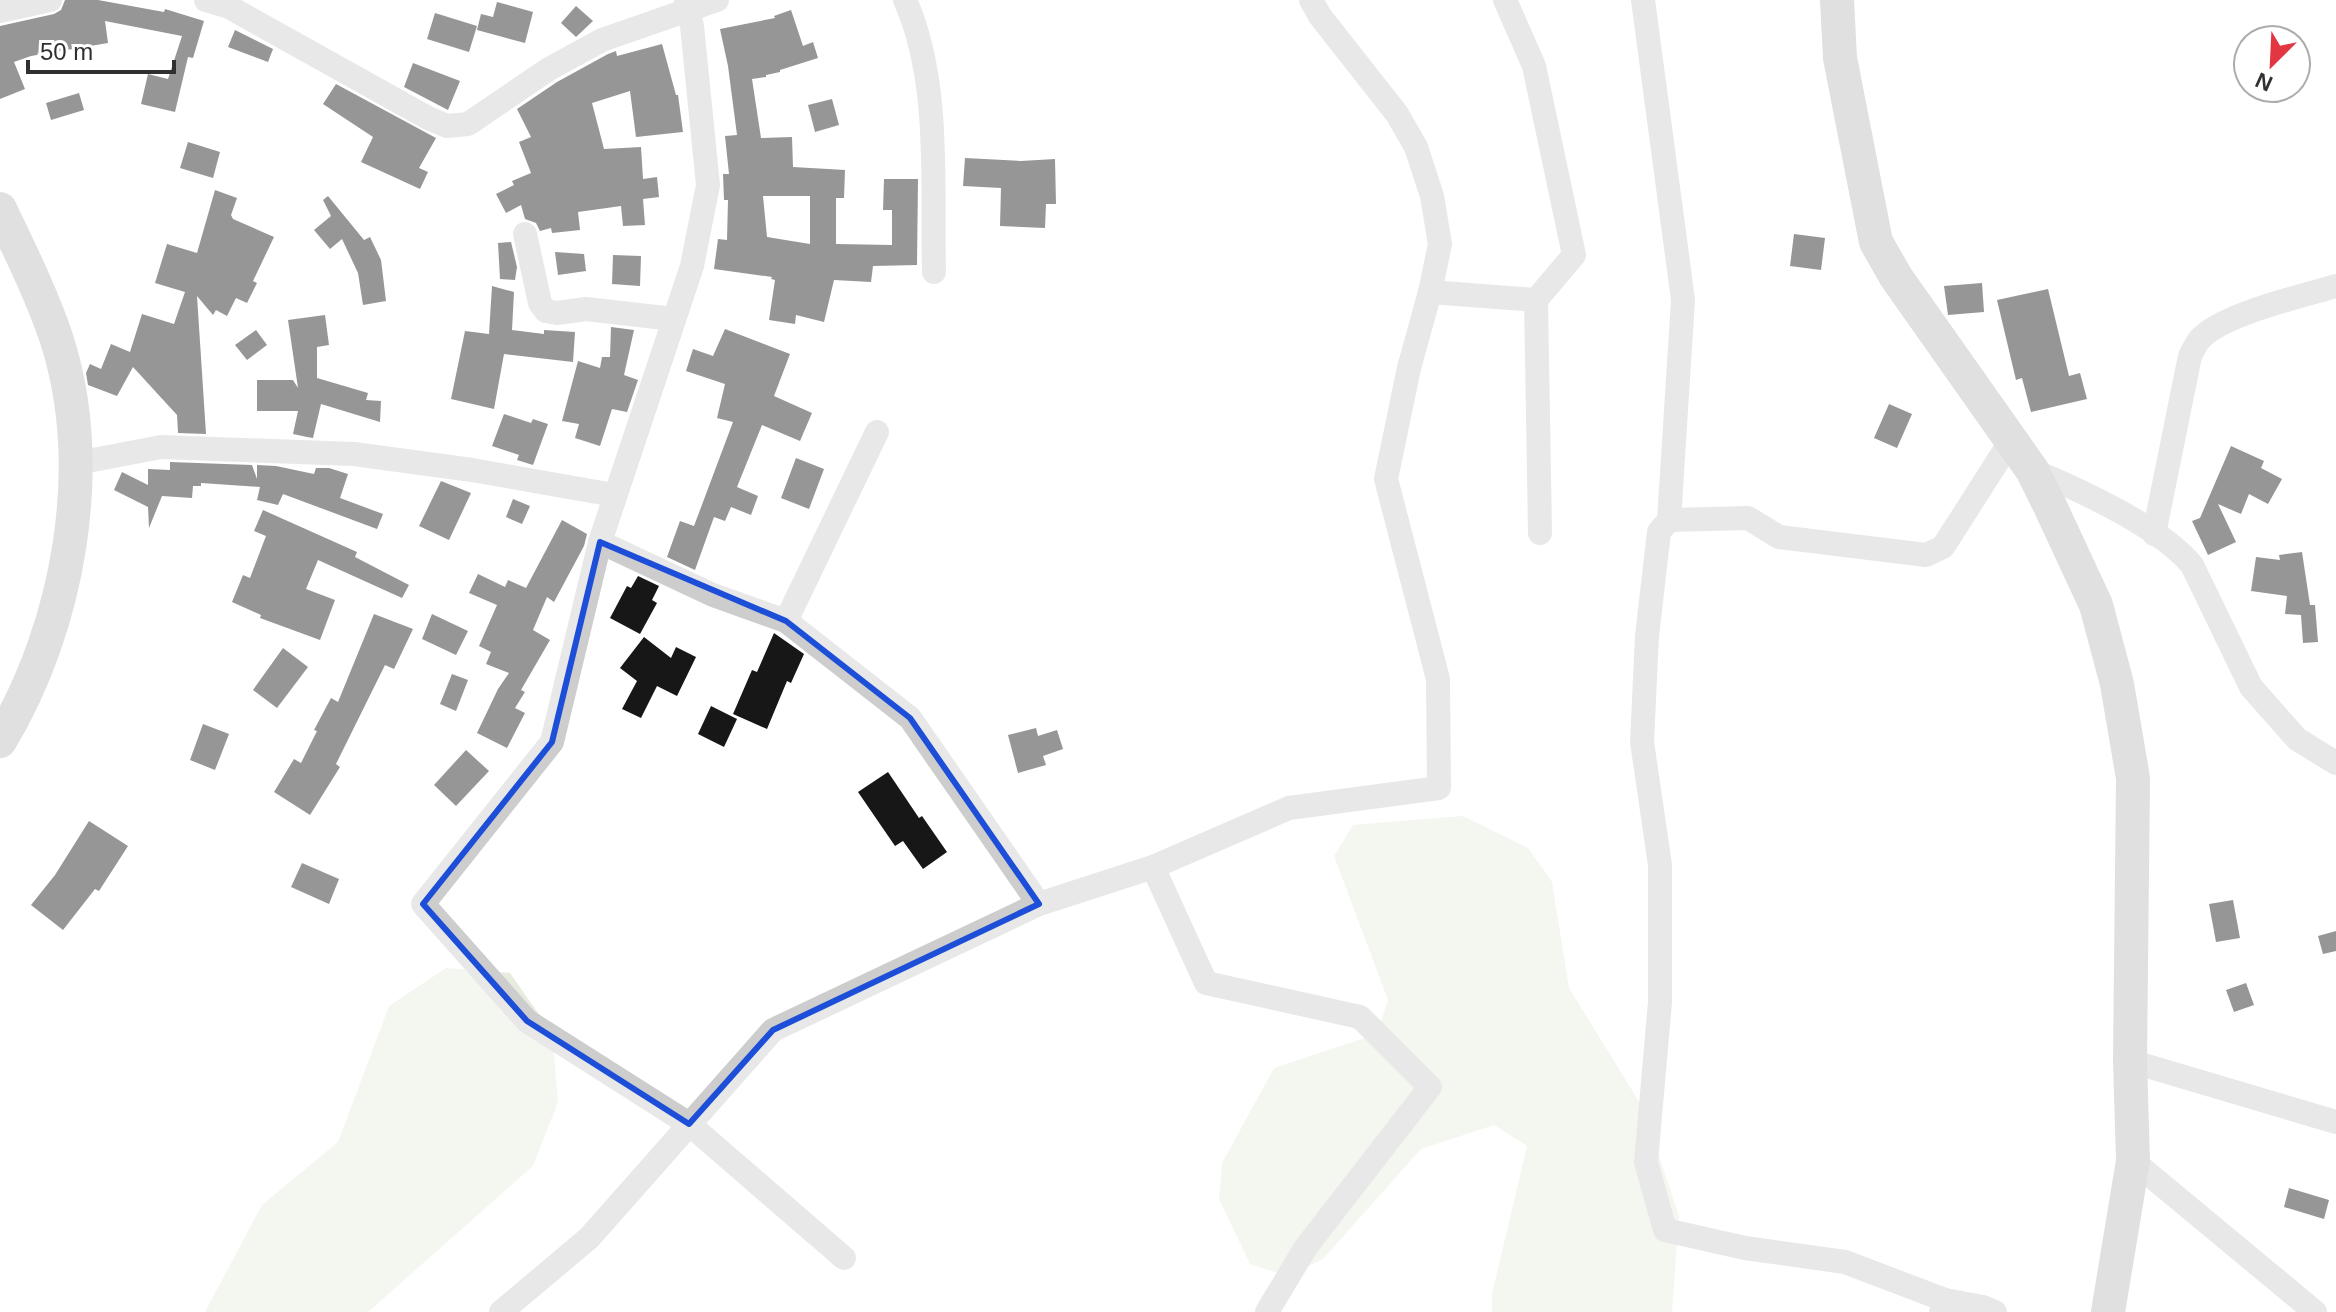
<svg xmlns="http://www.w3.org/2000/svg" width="2336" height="1312" font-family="Helvetica,sans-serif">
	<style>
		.green { fill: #e6ecde }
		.building { fill: #171717; fill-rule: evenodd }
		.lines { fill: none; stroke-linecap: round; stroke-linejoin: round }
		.street { stroke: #cdcdcd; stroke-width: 24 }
		.secondary { stroke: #bababa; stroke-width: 34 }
		.marked { fill: none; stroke: #1d4ed8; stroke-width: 6; stroke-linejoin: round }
	</style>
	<rect width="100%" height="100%" fill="#fff"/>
	<g class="green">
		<polygon points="1463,816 1528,848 1552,882 1569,988 1643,1108 1679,1216 1672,1312 1492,1312 1492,1294 1527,1146 1494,1125 1421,1149 1323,1259 1288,1276 1250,1264 1219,1199 1222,1163 1274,1068 1377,1034 1388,1000 1334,856 1353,825"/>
		<polygon points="446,968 510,973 552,1033 558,1102 533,1166 368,1312 205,1312 262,1205 338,1142 389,1006"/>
	</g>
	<g class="building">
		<polygon points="65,0 98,0 164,12 165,9 204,21 193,58 188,57 175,112 141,104 148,74 168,79 182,36 105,21 108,43 31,56 14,62 25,89 0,99 0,26 54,14 61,10"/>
		<polygon points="497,2 533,12 525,43 477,30 481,14 493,17"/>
		<polygon points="576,6 593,21 576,37 561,23"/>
		<path d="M791 10 803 46 813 42 818 58 780 70V72L766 75V77L752 79 761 138 792 137 793 167 845 170 844 198H836V244L892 245V210H883L884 179H918L917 265 873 266 871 282 834 280 824 322 796 315 795 324 769 320 775 280 771 279 772 277 714 269 718 239 727 240 728 200H724L723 174H729L725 136 737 135 728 66 720 29 775 18 774 16ZM763 196H810V244L767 237Z"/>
		<polygon points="435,13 477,26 469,52 427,39"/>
		<polygon points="235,30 273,49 268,62 228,47"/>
		<polygon points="662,44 676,95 678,95 683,132 636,137 630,91 592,103 604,149 641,147 643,179 657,177 659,197 643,199 645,225 623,226 621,206 578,212 580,230 552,233 551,228 540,231 536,223 525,219 521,205 506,213 496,194 514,185 512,181 531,173 519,142 531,137 517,109 557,82 608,54 616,51 617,56"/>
		<polygon points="413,63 460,81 448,110 404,87"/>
		<polygon points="336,84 436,138 419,168 428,172 420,189 361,162 373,137 323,104"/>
		<polygon points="79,93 84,110 51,120 46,103"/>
		<polygon points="832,99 839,125 815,132 808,105"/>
		<polygon points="188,142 220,152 213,178 180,168"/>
		<polygon points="965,158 1021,161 1055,159 1056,204 1046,204 1045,228 1000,226 1001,188 963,186"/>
		<polygon points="215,190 237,198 231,215 233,219 274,237 253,281 257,283 247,303 236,298 227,316 216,310 213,315 197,296 206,434 178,433 177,415 133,367 117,396 88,385 86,373 90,364 101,369 111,344 130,352 142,314 174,324 185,292 155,283 167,244 197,253"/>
		<polygon points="328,196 364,240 370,237 381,260 386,301 363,305 358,273 342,239 330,249 314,230 331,216 323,200"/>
		<polygon points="1794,234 1825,238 1821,270 1790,266"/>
		<polygon points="511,242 517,267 515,280 500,279 498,243"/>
		<polygon points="555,252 584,254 586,271 558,275"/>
		<polygon points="613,255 641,256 640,286 612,284"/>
		<polygon points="1982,283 1984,312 1948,315 1944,286"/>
		<polygon points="492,286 514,292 512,330 544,334 544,330 575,332 573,362 504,354 494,409 451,399 465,331 489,334"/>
		<polygon points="2048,289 2069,376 2080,373 2087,399 2031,412 2022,378 2016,380 1997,300"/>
		<polygon points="325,315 329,345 317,347 317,378 368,393 366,400 381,401 380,422 321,404 313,438 307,437 293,434 298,411 257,411 257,380 293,380 298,388 288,320"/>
		<polygon points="611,327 634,330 624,375 638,380 627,412 612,409 600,446 575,438 579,424 562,421 578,361 600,368 602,357 610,357"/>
		<polygon points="725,329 790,354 774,396 812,413 800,441 762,425 737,487 758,496 751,515 731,507 725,521 714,517 695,570 667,557 680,521 694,526 733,422 717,418 725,384 686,371 693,349 713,356"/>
		<polygon points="256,330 267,345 247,360 235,345"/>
		<polygon points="1889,404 1912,414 1897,448 1874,438"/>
		<polygon points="504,414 531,423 533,419 548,424 533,465 517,460 519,455 492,446"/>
		<polygon points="2231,446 2264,461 2261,468 2282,479 2268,504 2249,494 2241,514 2218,504 2236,542 2208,555 2192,521 2200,518"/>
		<polygon points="796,458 824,469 809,509 781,498"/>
		<polygon points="170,462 252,465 257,479 257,465 276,466 314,474 316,468 329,468 348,474 340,498 383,514 377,529 283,494 278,505 257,500 260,487 201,483 201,486 193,486 192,498 162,496 149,528 148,507 114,490 122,472 148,485 148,469 170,470"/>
		<polygon points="441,481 471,493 449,540 419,526"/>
		<polygon points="513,499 530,506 522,524 506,517"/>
		<polygon points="263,510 357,552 355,557 409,585 402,598 318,560 306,589 335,600 320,640 260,618 261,615 232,602 243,575 250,578 266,536 254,531"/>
		<polygon points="562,520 587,534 584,546 554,602 547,597 533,630 550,640 521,690 525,692 515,708 525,713 507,748 477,733 498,689 509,673 486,664 491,652 479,646 497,605 469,593 478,574 505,587 508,580 526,588"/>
		<polygon points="2302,552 2310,605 2315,605 2318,642 2303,643 2301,615 2285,614 2287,596 2251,591 2256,557 2280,560 2279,555"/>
		<polygon points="638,576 659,586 652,600 657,603 640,634 610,618 627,586 631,588"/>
		<polygon points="374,614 413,629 394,669 385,665 336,764 340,767 310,815 274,792 294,759 301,763 317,731 314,730 331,698 338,702"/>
		<polygon points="432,614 468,631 456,655 422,639"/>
		<polygon points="774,633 804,654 791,683 787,681 767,729 733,714 752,670 757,672"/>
		<polygon points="644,637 671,658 676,647 696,657 677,696 657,686 641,718 622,709 637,681 620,668"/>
		<polygon points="283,648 308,667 277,708 253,690"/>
		<polygon points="452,674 468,680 456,711 440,704"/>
		<polygon points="711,706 737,719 724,747 698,734"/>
		<polygon points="203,724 229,734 215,770 190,760"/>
		<polygon points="1036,728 1038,736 1057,730 1063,749 1043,756 1046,765 1018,773 1008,735"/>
		<polygon points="466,750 489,771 456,806 434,785"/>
		<polygon points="888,772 919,818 922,816 947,852 923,869 903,841 895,846 858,792"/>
		<polygon points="89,821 128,846 99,891 95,889 63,930 31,905 55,875"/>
		<polygon points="302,863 339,879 329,904 291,887"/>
		<polygon points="2233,900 2240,938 2216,942 2209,904"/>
		<polygon points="2336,931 2336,951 2323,954 2318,936"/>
		<polygon points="2246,983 2254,1005 2234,1012 2226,990"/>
		<polygon points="2289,1188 2329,1200 2324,1219 2284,1207"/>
	</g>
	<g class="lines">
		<g class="street">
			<polyline points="206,0 229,7 428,118 447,126 468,124 549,69 602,40 717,0"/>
			<polyline points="686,0 692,26 708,185 692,266 600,542 552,742 423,904 527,1021 689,1124 844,1258"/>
			<path d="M905 0C941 80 932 185 934 272"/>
			<polyline points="1643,0 1683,300 1669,520 1659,532 1647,636 1642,742 1660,865 1660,1002 1646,1162 1665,1230 1745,1248 1845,1262 1945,1300"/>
			<polyline points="0,11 50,0"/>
			<polyline points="525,234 540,303 546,311 557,313 586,309 674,319"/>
			<polyline points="1430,292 1536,300 1574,255 1534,66 1505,0"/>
			<polyline points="1536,300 1540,533"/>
			<polyline points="77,463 161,447 354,454 472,470 614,495"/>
			<path d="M2032 470C2080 490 2158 525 2192 565L2251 687 2297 739 2336 763"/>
			<polyline points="1669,520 1748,518 1779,537 1926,555 1943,547 2010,442"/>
			<path d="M2154 534 2190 356C2193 350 2196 344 2200 339 2222 314 2303 296 2336 286"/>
			<polyline points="600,542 713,595 786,621 877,432"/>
			<polyline points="786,621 910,718 1039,904"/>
			<polyline points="1153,867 1289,808 1439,788 1438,679 1386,479 1409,368 1430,292 1440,244 1432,196 1416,147 1397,114 1320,16 1311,0"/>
			<polyline points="2130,1061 2336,1122"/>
			<polyline points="2133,1161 2315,1312"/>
			<polyline points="501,1312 589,1238 773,1030 1039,904 1153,867 1206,983 1360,1017 1430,1087 1306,1247 1267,1312"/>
			<polyline points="1941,1312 1945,1300 1983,1307 1995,1312"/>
		</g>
		<g class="secondary">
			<polyline points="1837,0 1840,58 1876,242 1896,277 2032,470 2050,506 2096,605 2117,684 2133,778 2130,1061 2133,1161 2108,1312"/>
			<path d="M0 209C20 251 41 293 56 337 98 466 69 626 0 741"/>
		</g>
	</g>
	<path d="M0 0H2336V1312H0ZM600 542 786 621 910 718 1039 904 773 1030 689 1124 527 1021 423 904 552 742Z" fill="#fff" fill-opacity=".55" fill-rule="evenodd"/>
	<path class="marked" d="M600 542 786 621 910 718 1039 904 773 1030 689 1124 527 1021 423 904 552 742Z"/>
	<g transform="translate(2272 64) rotate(204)"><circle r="38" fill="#ffffff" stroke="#acacac" stroke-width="2"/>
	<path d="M0-6L14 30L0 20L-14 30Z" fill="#e23642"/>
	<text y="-12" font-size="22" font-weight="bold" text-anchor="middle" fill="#303030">N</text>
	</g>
	<path d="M28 60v12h146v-12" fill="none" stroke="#303030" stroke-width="4"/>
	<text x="40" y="60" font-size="24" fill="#303030" stroke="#ffffff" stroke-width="6" paint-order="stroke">50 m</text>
</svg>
